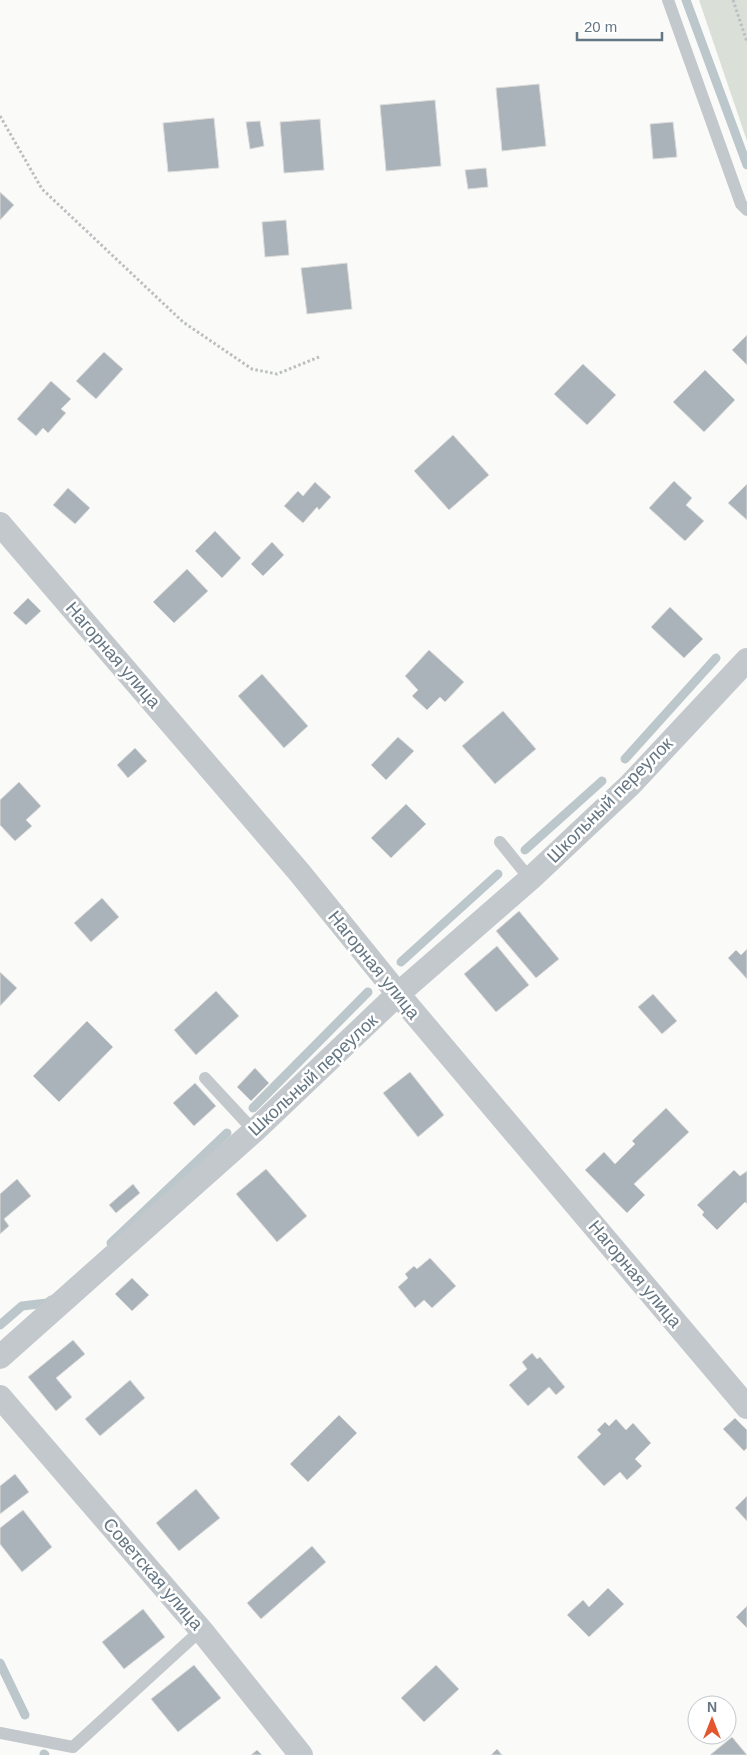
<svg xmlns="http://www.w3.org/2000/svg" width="747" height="1755" font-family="Arial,sans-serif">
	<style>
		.green { fill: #dadfd7 }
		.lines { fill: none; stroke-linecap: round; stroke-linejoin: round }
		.stream { stroke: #bbc7cb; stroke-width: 9 }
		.building { fill: #aab3b9; stroke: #dcdcda }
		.path { stroke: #bbbfc2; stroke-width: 3; stroke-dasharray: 2.5 2.5; stroke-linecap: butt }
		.lane { stroke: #c3c8cc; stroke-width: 12 }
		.street { stroke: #c3c8cc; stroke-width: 24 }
		.labels { text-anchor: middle; stroke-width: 5; stroke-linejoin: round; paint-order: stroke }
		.street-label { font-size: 18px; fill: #657683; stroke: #fff }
	</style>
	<rect width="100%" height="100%" fill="#fafaf8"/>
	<polygon class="green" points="699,0 747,0 747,141"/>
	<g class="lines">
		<g class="stream">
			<polyline points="686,0 747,165"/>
			<polyline points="625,759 716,658"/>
			<polyline points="525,850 602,781"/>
			<polyline points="401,962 498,874"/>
			<polyline points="253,1108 368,992"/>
			<polyline points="111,1243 227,1133"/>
			<polyline points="0,1325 22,1306 47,1303 51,1300"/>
			<polyline points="0,1663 25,1715"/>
			<polyline points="44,1754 45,1755"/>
		</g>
	</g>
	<g class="building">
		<polygon points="539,84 546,146 502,151 496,88"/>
		<polygon points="435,100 441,166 386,171 380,105"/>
		<polygon points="214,118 219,168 168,172 163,123"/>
		<polygon points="320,119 324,170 284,173 280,122"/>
		<polygon points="260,121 264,146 250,149 246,122"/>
		<polygon points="673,122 677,157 653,159 650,124"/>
		<polygon points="486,168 488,187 468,189 465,170"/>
		<polygon points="0,192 14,205 0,220"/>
		<polygon points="286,220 289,255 265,257 262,222"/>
		<polygon points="347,263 352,309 307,314 301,268"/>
		<polygon points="747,335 747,365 732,350"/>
		<polygon points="104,352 123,369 96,399 76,381"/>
		<polygon points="583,364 616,395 587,425 554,394"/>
		<polygon points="705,370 735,400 704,432 673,402"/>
		<polygon points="51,381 71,399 61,409 66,413 48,433 43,428 36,436 17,419"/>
		<polygon points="453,435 489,475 449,510 414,471"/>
		<polygon points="674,481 692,498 686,505 704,521 685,541 649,508"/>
		<polygon points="315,482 331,497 319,510 317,507 303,523 284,506 298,491 303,496"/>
		<polygon points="747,484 747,520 728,503"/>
		<polygon points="68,488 90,508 75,524 53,505"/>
		<polygon points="215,531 241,558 222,578 195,551"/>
		<polygon points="272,542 284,555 263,576 251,564"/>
		<polygon points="187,569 208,591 174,623 153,602"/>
		<polygon points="28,598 41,611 26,625 13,613"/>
		<polygon points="670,607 703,639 684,658 651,627"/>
		<polygon points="429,650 464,682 445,702 440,697 427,710 412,696 418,690 405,676"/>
		<polygon points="262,674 308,726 284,748 238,696"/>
		<polygon points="503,711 536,749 495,784 462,746"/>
		<polygon points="398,737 414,751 386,780 371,765"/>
		<polygon points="135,748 147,761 128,778 117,765"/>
		<polygon points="19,782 41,806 26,820 32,826 15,841 0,825 0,800"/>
		<polygon points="406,804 426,824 391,858 371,838"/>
		<polygon points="102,898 119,917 91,942 74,923"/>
		<polygon points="519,911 559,959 536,978 496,931"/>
		<polygon points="497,946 529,985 496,1012 464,974"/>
		<polygon points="747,949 747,979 728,958 736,950 741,955"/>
		<polygon points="0,972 17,988 0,1006"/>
		<polygon points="216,991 239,1016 196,1055 174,1030"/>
		<polygon points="653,994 677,1021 662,1034 638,1007"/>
		<polygon points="87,1021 113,1047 59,1102 33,1076"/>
		<polygon points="255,1068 269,1083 251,1101 237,1087"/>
		<polygon points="410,1072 444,1115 418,1137 383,1093"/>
		<polygon points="195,1083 216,1106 194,1126 173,1103"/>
		<polygon points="666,1108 689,1132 634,1184 645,1195 627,1213 585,1170 604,1152 615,1164 635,1144 632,1141"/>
		<polygon points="266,1169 307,1216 277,1242 236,1194"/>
		<polygon points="734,1170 740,1176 747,1171 747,1204 745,1202 717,1230 702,1215 704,1212 697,1205"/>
		<polygon points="17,1179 31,1196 4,1219 9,1226 0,1234 0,1194"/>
		<polygon points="133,1184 140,1193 116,1213 109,1205"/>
		<polygon points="430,1258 456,1286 432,1308 424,1300 415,1308 398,1287 408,1278 405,1274 414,1266 417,1269"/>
		<polygon points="132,1278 149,1295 132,1311 115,1294"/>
		<polygon points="73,1340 85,1354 56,1378 72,1397 56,1411 28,1377"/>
		<polygon points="532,1353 537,1359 540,1357 565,1387 556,1395 549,1387 528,1406 509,1385 527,1369 522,1362"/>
		<polygon points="130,1380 145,1398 100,1436 85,1419"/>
		<polygon points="339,1415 357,1433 308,1482 290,1464"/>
		<polygon points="735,1418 747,1430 747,1448 744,1451 723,1429"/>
		<polygon points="616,1419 626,1430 633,1423 651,1443 635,1459 642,1466 627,1480 620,1472 604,1486 577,1457 601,1434 597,1430 605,1422 609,1426"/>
		<polygon points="15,1474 29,1492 0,1514 0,1486"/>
		<polygon points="196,1489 220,1518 179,1551 156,1523"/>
		<polygon points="747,1496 747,1521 735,1508"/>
		<polygon points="23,1510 52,1547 22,1572 0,1544 0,1528"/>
		<polygon points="312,1546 326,1562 261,1619 247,1603"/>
		<polygon points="608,1588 624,1604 589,1637 567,1615 583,1600 589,1607"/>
		<polygon points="747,1606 747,1628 736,1617"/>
		<polygon points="143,1609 165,1637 124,1669 102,1642"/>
		<polygon points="194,1665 221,1698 178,1732 151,1699"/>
		<polygon points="436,1665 459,1689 424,1722 401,1698"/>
		<polygon points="732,1737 747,1755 710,1755"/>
		<polygon points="497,1749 502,1755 491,1755"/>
		<polygon points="257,1750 262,1755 251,1755"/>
	</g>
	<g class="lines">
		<g class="path">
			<polyline points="733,0 747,42"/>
			<polyline points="0,116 42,189 183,322 252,369 277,374 319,357"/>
		</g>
		<g class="lane">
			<polyline points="668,0 741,204 747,210"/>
			<polyline points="500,842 530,879"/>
			<polyline points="205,1078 254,1131"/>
			<polyline points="0,1733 73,1747 201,1630"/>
		</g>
		<g class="street">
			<polyline points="0,524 299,872 398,994 747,1407"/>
			<polyline points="0,1357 254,1131 398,994 530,879 630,785 747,660"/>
			<polyline points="0,1397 201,1630 301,1755"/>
		</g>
	</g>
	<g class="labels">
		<g class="street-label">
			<text transform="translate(113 655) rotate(49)" y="6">Нагорная улица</text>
			<text transform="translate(610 800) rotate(-45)" y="6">Школьный переулок</text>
			<text transform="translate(374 965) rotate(51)" y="6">Нагорная улица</text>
			<text transform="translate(313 1075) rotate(-43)" y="6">Школьный переулок</text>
			<text transform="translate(635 1274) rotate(50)" y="6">Нагорная улица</text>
			<text transform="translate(153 1574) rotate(49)" y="6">Советская улица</text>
		</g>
	</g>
	<g transform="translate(712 1720)"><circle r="24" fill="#ffffff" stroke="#c1c8cd"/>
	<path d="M0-4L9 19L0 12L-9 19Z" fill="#e4572e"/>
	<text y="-8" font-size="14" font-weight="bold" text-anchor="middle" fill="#657683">N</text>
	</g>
	<path d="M577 32v8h85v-8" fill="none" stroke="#657683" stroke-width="2.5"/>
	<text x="584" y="32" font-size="15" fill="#657683" stroke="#ffffff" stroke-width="4" paint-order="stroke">20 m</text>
</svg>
